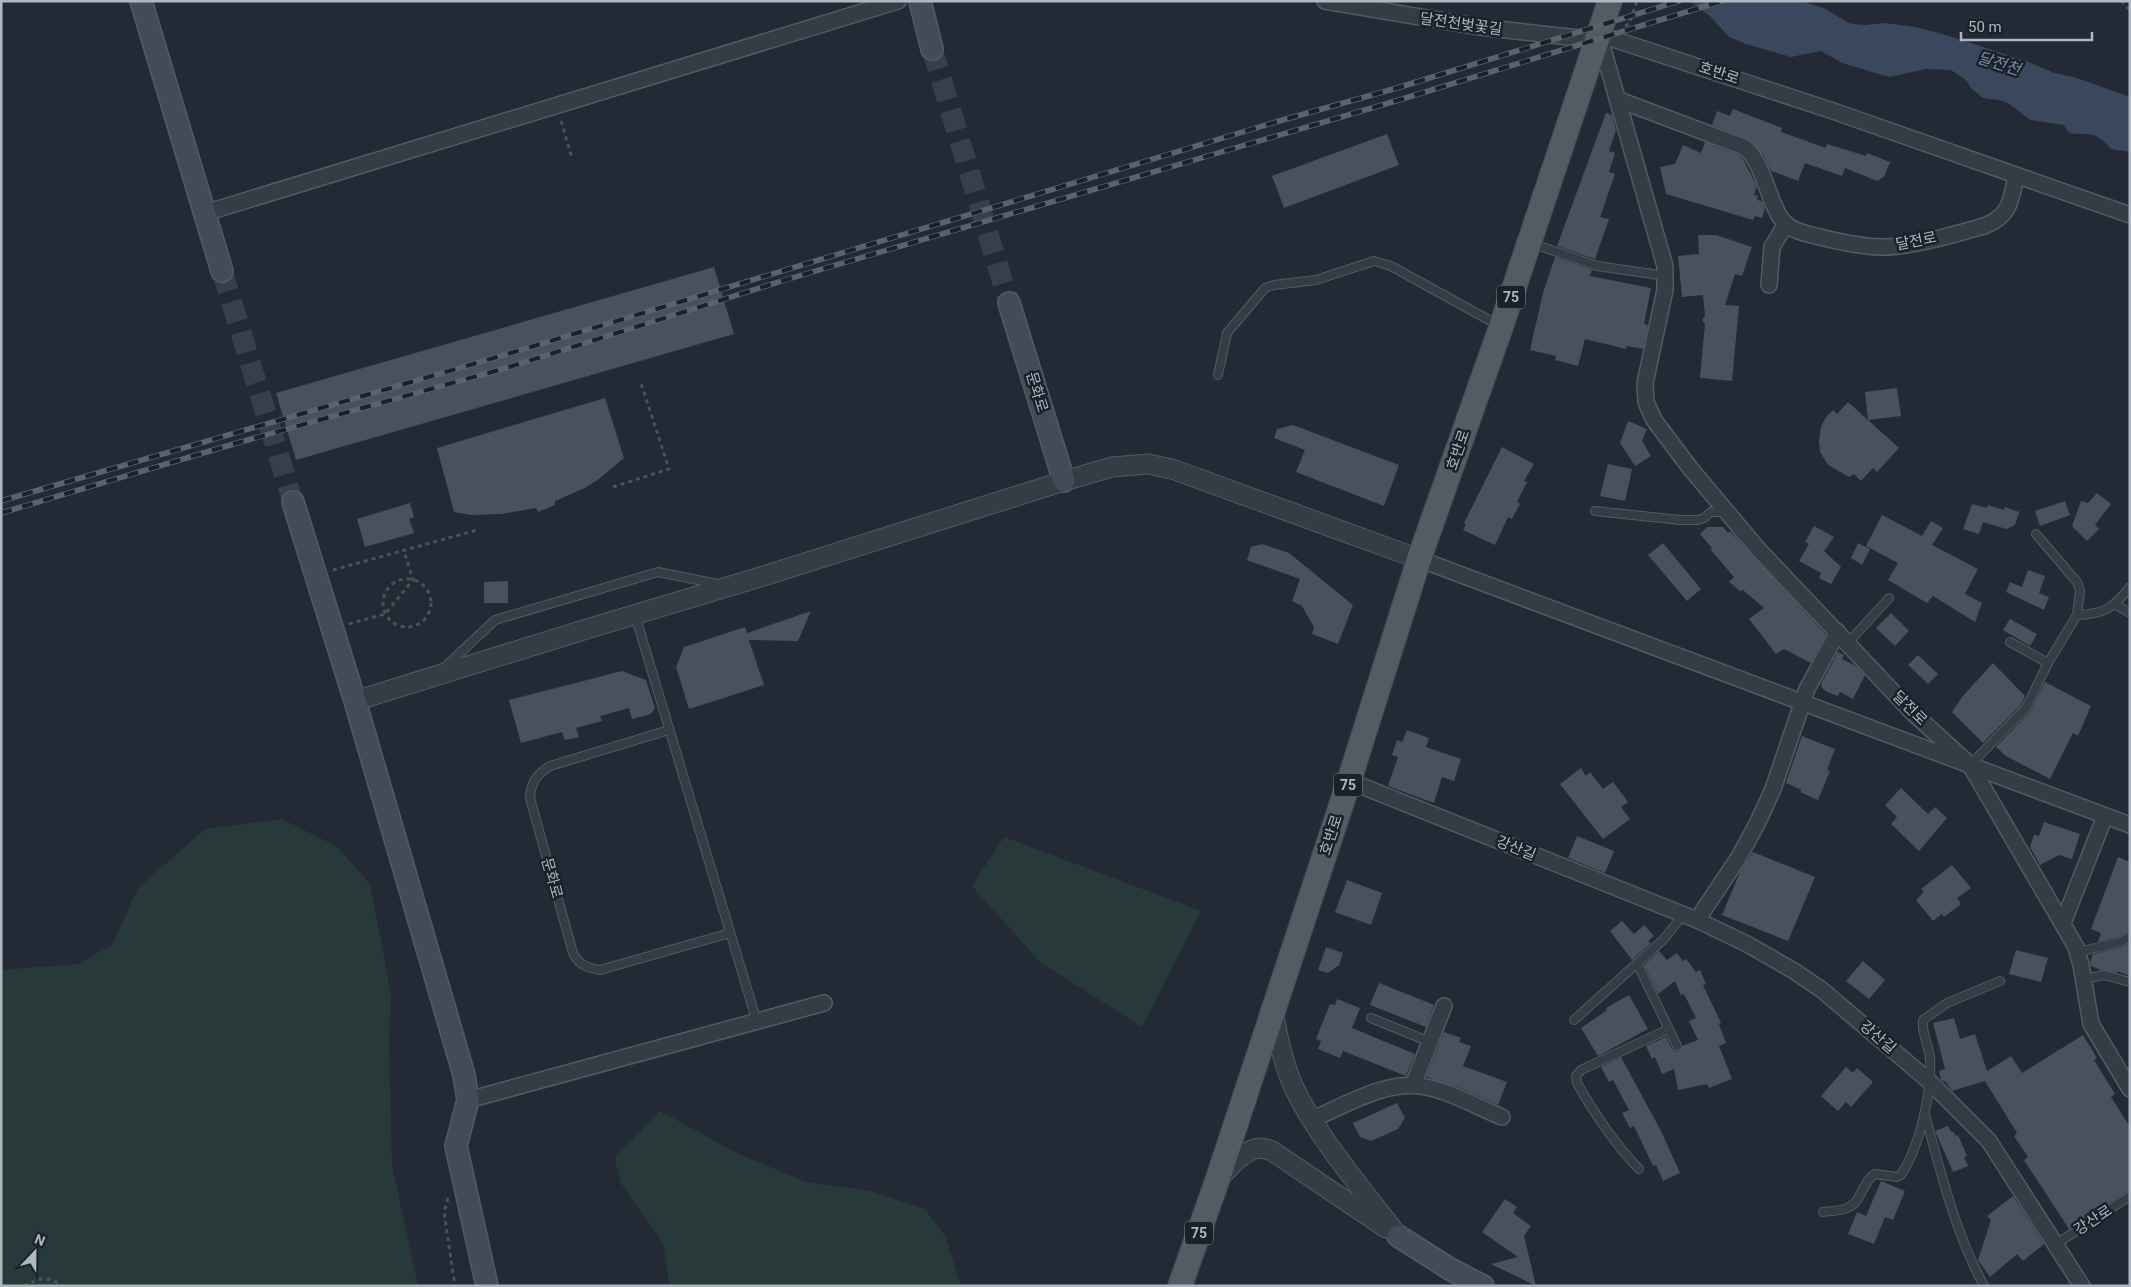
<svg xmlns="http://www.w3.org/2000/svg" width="2131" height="1287" font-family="Roboto,'Noto Sans KR',sans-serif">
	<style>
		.green { fill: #28393a }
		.water { fill: #3a475c }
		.building { fill: #49515e }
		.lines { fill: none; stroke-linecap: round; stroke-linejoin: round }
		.secondary-tunnel { stroke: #383f4a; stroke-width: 21; stroke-dasharray: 21 11; stroke-linecap: butt }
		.service-casing { stroke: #535a63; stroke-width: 10 }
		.minor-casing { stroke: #535a63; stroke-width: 18 }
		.tertiary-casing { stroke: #535a63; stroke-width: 21 }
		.secondary-casing { stroke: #535a63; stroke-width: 24 }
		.primary-casing { stroke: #3f454f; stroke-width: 26 }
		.path { stroke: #465557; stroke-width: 3; stroke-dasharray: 4 4; stroke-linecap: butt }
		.service { stroke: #363c46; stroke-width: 8 }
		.minor { stroke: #363c46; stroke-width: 15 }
		.tertiary { stroke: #363c46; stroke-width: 19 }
		.secondary { stroke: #444b58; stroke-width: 21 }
		.primary { stroke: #545b65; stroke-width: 24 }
		.rail-casing { stroke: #5a626e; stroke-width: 5.5 }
		.rail { stroke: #1b212a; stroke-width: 4; stroke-dasharray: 11; stroke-linecap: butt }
		.labels { text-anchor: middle; stroke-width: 5; stroke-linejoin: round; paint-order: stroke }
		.shield { fill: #1b212a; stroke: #838a94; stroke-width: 1 }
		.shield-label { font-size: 14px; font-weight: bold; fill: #b0b7c2 }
		.street-label { font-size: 15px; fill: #b0b7c2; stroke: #1b212a }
		.water-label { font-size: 16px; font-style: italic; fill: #7c8da7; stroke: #1b212a }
	</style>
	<rect width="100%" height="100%" fill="#232a35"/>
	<g class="green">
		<polygon points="282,819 338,847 370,884 391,994 389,1042 392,1165 418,1286 1,1286 1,970 77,964 112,945 138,888 205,829"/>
		<polygon points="1004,837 1201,911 1142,1027 1040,962 972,886"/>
		<polygon points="660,1111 735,1152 806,1182 871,1191 925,1209 945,1236 961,1286 670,1286 663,1243 620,1182 615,1158"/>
	</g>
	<path class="water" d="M1690 1H1801L1826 9 1845 21 1853 24 1865 25 1885 23 1915 27 1946 35 2026 61 2054 73 2074 77 2130 97V152L2111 149C2093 129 2093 136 2069 133L2064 125 2030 120 2008 103 1999 100 1983 98 1971 88 1966 80 1951 70 1926 69 1889 77 1842 63 1821 51 1791 57 1746 44 1729 37 1711 17Z"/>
	<g class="building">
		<polygon points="1733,109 1782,128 1781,132 1826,148 1827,144 1866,156 1867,153 1890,162 1884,177 1877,181 1845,168 1842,176 1805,163 1798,181 1771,171 1764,156 1750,140 1712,125 1717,111 1730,116"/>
		<polygon points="1606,113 1612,115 1616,130 1609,151 1615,153 1609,172 1615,174 1600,217 1609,219 1595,259 1557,246"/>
		<polygon points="1387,134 1399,165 1284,208 1272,176"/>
		<polygon points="1705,142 1739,155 1743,159 1757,186 1754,195 1758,196 1757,200 1762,201 1765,208 1762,218 1755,216 1753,220 1666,194 1660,167 1675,164 1683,145 1701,153"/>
		<polygon points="1698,235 1716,235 1752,247 1742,276 1735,274 1725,305 1739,306 1732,381 1700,378 1705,324 1702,320 1705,316 1703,295 1682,297 1678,256 1699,254"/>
		<polygon points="1555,257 1592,270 1590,276 1651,288 1644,324 1648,325 1643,349 1627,346 1626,349 1585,339 1578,366 1555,360 1556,356 1530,350 1543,293"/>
		<polygon points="714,267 734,334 296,460 276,393"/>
		<polygon points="1897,388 1901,416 1868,420 1865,392"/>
		<polygon points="605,398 624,458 599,479 585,488 555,501 555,505 538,512 536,508 501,514 471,515 454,512 437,448"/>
		<polygon points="1848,402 1899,448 1877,472 1873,468 1861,481 1854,474 1849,477 1828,465 1820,452 1819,440 1821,427 1826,417 1833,410 1837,414"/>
		<polygon points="1628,421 1647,429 1642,441 1651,456 1635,466 1620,443"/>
		<polygon points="1293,425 1399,465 1384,506 1296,472 1305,450 1274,438 1277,429"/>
		<polygon points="1502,447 1534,464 1524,481 1527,482 1517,502 1520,504 1512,519 1508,517 1495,545 1463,530 1466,524 1464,523"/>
		<polygon points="1608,464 1632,469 1625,501 1600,496"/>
		<polygon points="2097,493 2111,504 2095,525 2099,529 2087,541 2072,526 2081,501 2088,503"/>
		<polygon points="2065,501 2070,515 2040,526 2035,511"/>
		<polygon points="410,503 414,517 409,519 414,533 365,547 357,519"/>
		<polygon points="1972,504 1987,508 1988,505 2004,510 2005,507 2019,512 2015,525 2006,529 1983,522 1979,534 1963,529"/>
		<polygon points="1882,515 1922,536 1931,521 1943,528 1932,545 1978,569 1965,594 1982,603 1975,622 1933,596 1927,603 1888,580 1898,563 1866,546"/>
		<polygon points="1814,526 1834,537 1824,551 1841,567 1831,584 1819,578 1821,573 1799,561 1809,544 1805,542"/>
		<polygon points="1707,527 1723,527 1728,533 1730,531 1826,635 1811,663 1784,649 1776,654 1749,619 1764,608 1743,590 1740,591 1729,582 1734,577 1710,549 1712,548 1700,534"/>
		<polygon points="1663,543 1701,589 1687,601 1648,555"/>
		<polygon points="1858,543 1870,549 1862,565 1851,558"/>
		<polygon points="1262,544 1289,553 1353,605 1338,644 1312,634 1314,627 1302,606 1292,601 1300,579 1247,560 1251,547"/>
		<polygon points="2028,570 2045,576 2039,593 2049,597 2044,610 2006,592 2010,582 2022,587"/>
		<polygon points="508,581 508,603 484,603 484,582"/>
		<polygon points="811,611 798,641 749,640 764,685 689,709 676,667 684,647 745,627 747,633"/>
		<polygon points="1891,613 1909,631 1895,646 1876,628"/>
		<polygon points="2010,619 2037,634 2030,646 2003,630"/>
		<polygon points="1838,652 1844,655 1842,659 1854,665 1865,675 1853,699 1840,692 1838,696 1827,692 1822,688 1821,684"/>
		<polygon points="1918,655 1938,674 1928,684 1908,665"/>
		<polygon points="1993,663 2025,696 2021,705 1983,743 1952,712 1962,697"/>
		<polygon points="622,671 646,680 655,708 651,714 632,719 629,708 600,716 602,721 576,728 579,737 565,740 562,732 521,743 509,700"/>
		<polygon points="2045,682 2091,706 2078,736 2073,733 2050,779 2006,756 1996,747 2030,712"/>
		<polygon points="1407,730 1429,738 1426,747 1461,759 1454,781 1442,777 1434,803 1388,786 1398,757 1392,755 1397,740 1402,742"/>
		<polygon points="1802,736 1835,749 1827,770 1830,771 1818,800 1800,792 1802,790 1786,783"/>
		<polygon points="1581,768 1586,776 1590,772 1603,789 1613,782 1628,802 1621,807 1630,819 1603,839 1560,784"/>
		<polygon points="1901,788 1928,814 1935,807 1947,818 1919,851 1891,824 1897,817 1885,805"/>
		<polygon points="2044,822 2080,834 2072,859 2059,855 2040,865 2030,847 2034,835 2039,836"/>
		<polygon points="1577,836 1614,851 1605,873 1568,858"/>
		<polygon points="1753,852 1815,877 1788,941 1722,915 1740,872"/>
		<polygon points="2118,857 2130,862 2130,930 2119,937 2098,942 2101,933 2091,929"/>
		<polygon points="1952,865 1971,888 1957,898 1961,904 1944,917 1942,914 1933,921 1916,900 1924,892 1921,889"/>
		<polygon points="1347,880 1382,893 1371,925 1335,912"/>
		<polygon points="1622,921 1634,934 1644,925 1654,936 1648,941 1651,943 1632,960 1610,931"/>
		<polygon points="2130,943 2130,976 2117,971 2117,973 2101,970 2091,966 2090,962 2093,954 2123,947"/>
		<polygon points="1326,947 1343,953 1339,965 1328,973 1318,970"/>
		<polygon points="2016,950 2048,958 2041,982 2009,974"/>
		<polygon points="1659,951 1667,960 1677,953 1683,961 1686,959 1696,972 1700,970 1706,984 1703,985 1721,1023 1719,1024 1726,1043 1719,1046 1732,1079 1709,1088 1707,1084 1678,1090 1674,1069 1662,1074 1655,1057 1652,1059 1646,1046 1666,1037 1672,1049 1676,1052 1681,1050 1682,1046 1698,1040 1689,1021 1696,1018 1684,994 1681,995 1675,981 1658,994 1644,965"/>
		<polygon points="1863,961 1885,980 1869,999 1846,981"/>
		<polygon points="1379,983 1434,1005 1426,1027 1370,1005"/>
		<polygon points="1629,995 1648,1029 1598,1056 1581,1028 1607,1010 1606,1008"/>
		<polygon points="1337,999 1360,1008 1352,1028 1415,1054 1406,1076 1343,1051 1340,1058 1318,1049 1321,1041 1316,1039 1330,1004 1335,1005"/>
		<polygon points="1954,1018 1960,1039 1975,1034 1987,1071 2011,1056 2022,1073 2083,1035 2097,1058 2094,1060 2115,1094 2111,1097 2130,1127 2130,1190 2069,1229 2024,1160 2028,1157 2014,1136 2017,1133 1985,1081 1952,1091 1946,1082 1941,1080 1939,1071 1945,1069 1933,1023"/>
		<polygon points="1444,1032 1461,1038 1459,1042 1471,1046 1463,1066 1507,1082 1498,1105 1458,1087 1426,1077"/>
		<polygon points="1621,1057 1661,1131 1680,1173 1663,1181 1656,1165 1653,1166 1634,1126 1630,1128 1622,1113 1629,1110 1613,1080 1609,1082 1601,1067"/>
		<polygon points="1846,1067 1853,1073 1857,1068 1873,1082 1851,1107 1846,1102 1838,1111 1821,1096"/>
		<polygon points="1397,1103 1405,1118 1398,1129 1371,1141 1360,1137 1353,1123"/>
		<polygon points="1948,1126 1951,1132 1953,1131 1956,1136 1958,1135 1967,1156 1964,1157 1968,1166 1953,1172 1935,1131"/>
		<polygon points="1881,1181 1905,1191 1893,1220 1885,1217 1874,1244 1848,1234 1857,1212 1866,1216"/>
		<polygon points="2013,1196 2044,1244 2023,1261 2017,1254 1990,1277 1978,1260 1991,1220 1987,1216"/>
		<polygon points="1505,1199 1517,1207 1513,1213 1531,1226 1524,1236 1536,1286 1491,1264 1518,1257 1482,1232"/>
	</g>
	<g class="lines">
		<g class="secondary-tunnel">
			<polyline points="932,49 1009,303"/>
			<polyline points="222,271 293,502"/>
		</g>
		<defs>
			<g id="service">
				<polyline points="1531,243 1597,266 1666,276"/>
				<polyline points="1218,375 1227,333 1265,288 1274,285 1316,280 1374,261 1391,266 1498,325"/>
				<polyline points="1595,511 1680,520 1698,520 1704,518 1711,512 1728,512"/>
				<polyline points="2036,534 2077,582 2080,591 2077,615"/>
				<polyline points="2116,605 2130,613"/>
				<polyline points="635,615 757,1022"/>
				<polyline points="2010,642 2048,663"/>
				<polyline points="1848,643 1889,598"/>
				<polyline points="444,668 495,620 658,572 718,584"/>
				<path d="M669 730 550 766C537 774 531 782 530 798L573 953C579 965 587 968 600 970L730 933"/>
				<path d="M1970 765 2026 708 2048 663 2077 615C2105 614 2113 608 2130 587"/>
				<polyline points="2078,952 2121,942 2130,936"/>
				<polyline points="1637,963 1677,1046"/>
				<polyline points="2083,979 2104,975 2130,982"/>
				<polyline points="1371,1018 1430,1042"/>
				<polyline points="1574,1020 1663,940 1683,915"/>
				<path d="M1925 1115C1941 1173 1955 1232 1984 1286"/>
				<path d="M1639 1169C1614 1143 1595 1115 1577 1083L1576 1076 1581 1070 1669 1029"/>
				<path d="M1823 1212C1831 1211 1840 1211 1847 1208 1862 1203 1862 1181 1875 1174L1897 1177 1901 1175C1920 1146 1932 1092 1930 1058 1929 1046 1921 1032 1923 1020L1947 1003 2000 981"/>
				<polyline points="2056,1244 2130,1196"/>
			</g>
			<g id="minor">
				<polyline points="1325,1 1480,27 1578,38 1598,34 1833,111 2130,215"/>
				<polyline points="1599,35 1665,266 1665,290 1645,383 1646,402 1654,420 1690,468 1758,549 1912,712 1970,765 2076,947 2081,965 2091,1024 2130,1089"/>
				<path d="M1619 100 1744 147C1763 161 1767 197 1780 217 1789 231 1804 233 1820 237 1840 242 1862 247 1883 247 1913 247 1955 234 1984 226 2010 216 2011 201 2016 176"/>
				<polyline points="205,213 898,1"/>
				<polyline points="1769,285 1772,247 1786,224"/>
				<polyline points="1419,559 2130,825"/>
				<polyline points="1349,781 1697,920 1747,944 1794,971 1822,990 1929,1081 1989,1141 2082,1286"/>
				<polyline points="1697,920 1739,857 1758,822 1773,789 1807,689 1838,632"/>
				<polyline points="2063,923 2105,816"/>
				<polyline points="1413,1085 1444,1006"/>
				<polyline points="468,1100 824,1003"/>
				<path d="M1313 1119C1348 1104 1387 1079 1426 1087 1452 1092 1477 1107 1502 1117"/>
			</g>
			<g id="tertiary">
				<polyline points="355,701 590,628 757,578 1064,481 1112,467 1148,464 1172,469 1419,559"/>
				<path d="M1273 1010C1277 1034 1282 1058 1291 1081 1313 1132 1363 1190 1398 1236"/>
				<path d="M1218 1180C1228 1169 1244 1149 1260 1148 1264 1148 1269 1150 1272 1151L1386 1228"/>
			</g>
			<g id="secondary">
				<polyline points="141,1 222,271"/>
				<polyline points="920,1 932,49"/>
				<polyline points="1009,303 1064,481"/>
				<polyline points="293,502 355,701 464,1075 468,1100 456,1146 487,1286"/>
				<polyline points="1398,1236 1450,1269 1483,1286"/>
			</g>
			<polyline id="primary" points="1180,1286 1217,1181 1349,781 1419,559 1501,327 1610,1"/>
		</defs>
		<use href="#service" class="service-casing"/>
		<use href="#minor" class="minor-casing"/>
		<use href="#tertiary" class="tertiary-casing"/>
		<use href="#secondary" class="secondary-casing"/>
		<use href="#primary" class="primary-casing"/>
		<g class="path">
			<polyline points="2121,1 2130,10"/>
			<polyline points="1625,26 1629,24 1637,1"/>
			<polyline points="561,121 572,158"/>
			<polyline points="613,487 669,469 641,383"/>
			<polyline points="333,570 477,530"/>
			<circle cx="407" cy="603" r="24"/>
			<polyline points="349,624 385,614 413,580 404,551"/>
			<polyline points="448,1198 444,1212 455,1286"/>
			<path d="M24 1286C39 1278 47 1275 62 1286"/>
		</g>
		<use href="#service" class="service"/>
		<use href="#minor" class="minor"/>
		<use href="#tertiary" class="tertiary"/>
		<use href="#secondary" class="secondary"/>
		<use href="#primary" class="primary"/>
		<defs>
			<g id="rail">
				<polyline points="1,501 504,355 1279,121 1397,88 1679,1"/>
				<polyline points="1,513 237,443 506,368 785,280 1399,100 1722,1"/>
			</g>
		</defs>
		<use href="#rail" class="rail-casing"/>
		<use href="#rail" class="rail"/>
	</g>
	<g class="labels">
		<g class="shield">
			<rect x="1497" y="285.5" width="28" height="23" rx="4"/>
			<rect x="1334" y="773.5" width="28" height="23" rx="4"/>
			<rect x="1185" y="1221.5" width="28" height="23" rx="4"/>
		</g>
		<g class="shield-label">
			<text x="1511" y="302">75</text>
			<text x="1348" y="790">75</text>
			<text x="1199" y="1238">75</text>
		</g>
		<g class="street-label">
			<text transform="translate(1461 24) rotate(8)" y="5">달전천벚꽃길</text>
			<text transform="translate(1719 73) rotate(18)" y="5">호반로</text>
			<text transform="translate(1916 241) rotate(-11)" y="5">달전로</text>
			<text transform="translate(1037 392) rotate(73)" y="5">문화로</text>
			<text transform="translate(1458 450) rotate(-71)" y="5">호반로</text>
			<text transform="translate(1910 708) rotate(45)" y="5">달전로</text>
			<text transform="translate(1331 835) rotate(-72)" y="5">호반로</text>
			<text transform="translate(1516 848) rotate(22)" y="5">강산길</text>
			<text transform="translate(552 878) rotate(74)" y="5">문화로</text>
			<text transform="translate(1878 1037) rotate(41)" y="5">강산길</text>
			<text transform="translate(2093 1220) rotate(-33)" y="5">강산로</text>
		</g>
		<g class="water-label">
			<text transform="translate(1999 63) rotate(17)" y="6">달전천</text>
		</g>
	</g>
	<rect width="2131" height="1287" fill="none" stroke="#b0b7c2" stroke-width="5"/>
	<g transform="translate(35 1252) rotate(22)" stroke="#1b212a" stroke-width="4" paint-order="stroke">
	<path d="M0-4L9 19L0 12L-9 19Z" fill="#b0b7c2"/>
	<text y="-8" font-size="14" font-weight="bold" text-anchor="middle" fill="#b0b7c2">N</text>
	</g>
	<path d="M1961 32v8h131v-8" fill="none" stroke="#b0b7c2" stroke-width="2.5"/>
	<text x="1968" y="32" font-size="15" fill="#b0b7c2" stroke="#1b212a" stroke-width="4" paint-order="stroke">50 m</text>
</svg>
